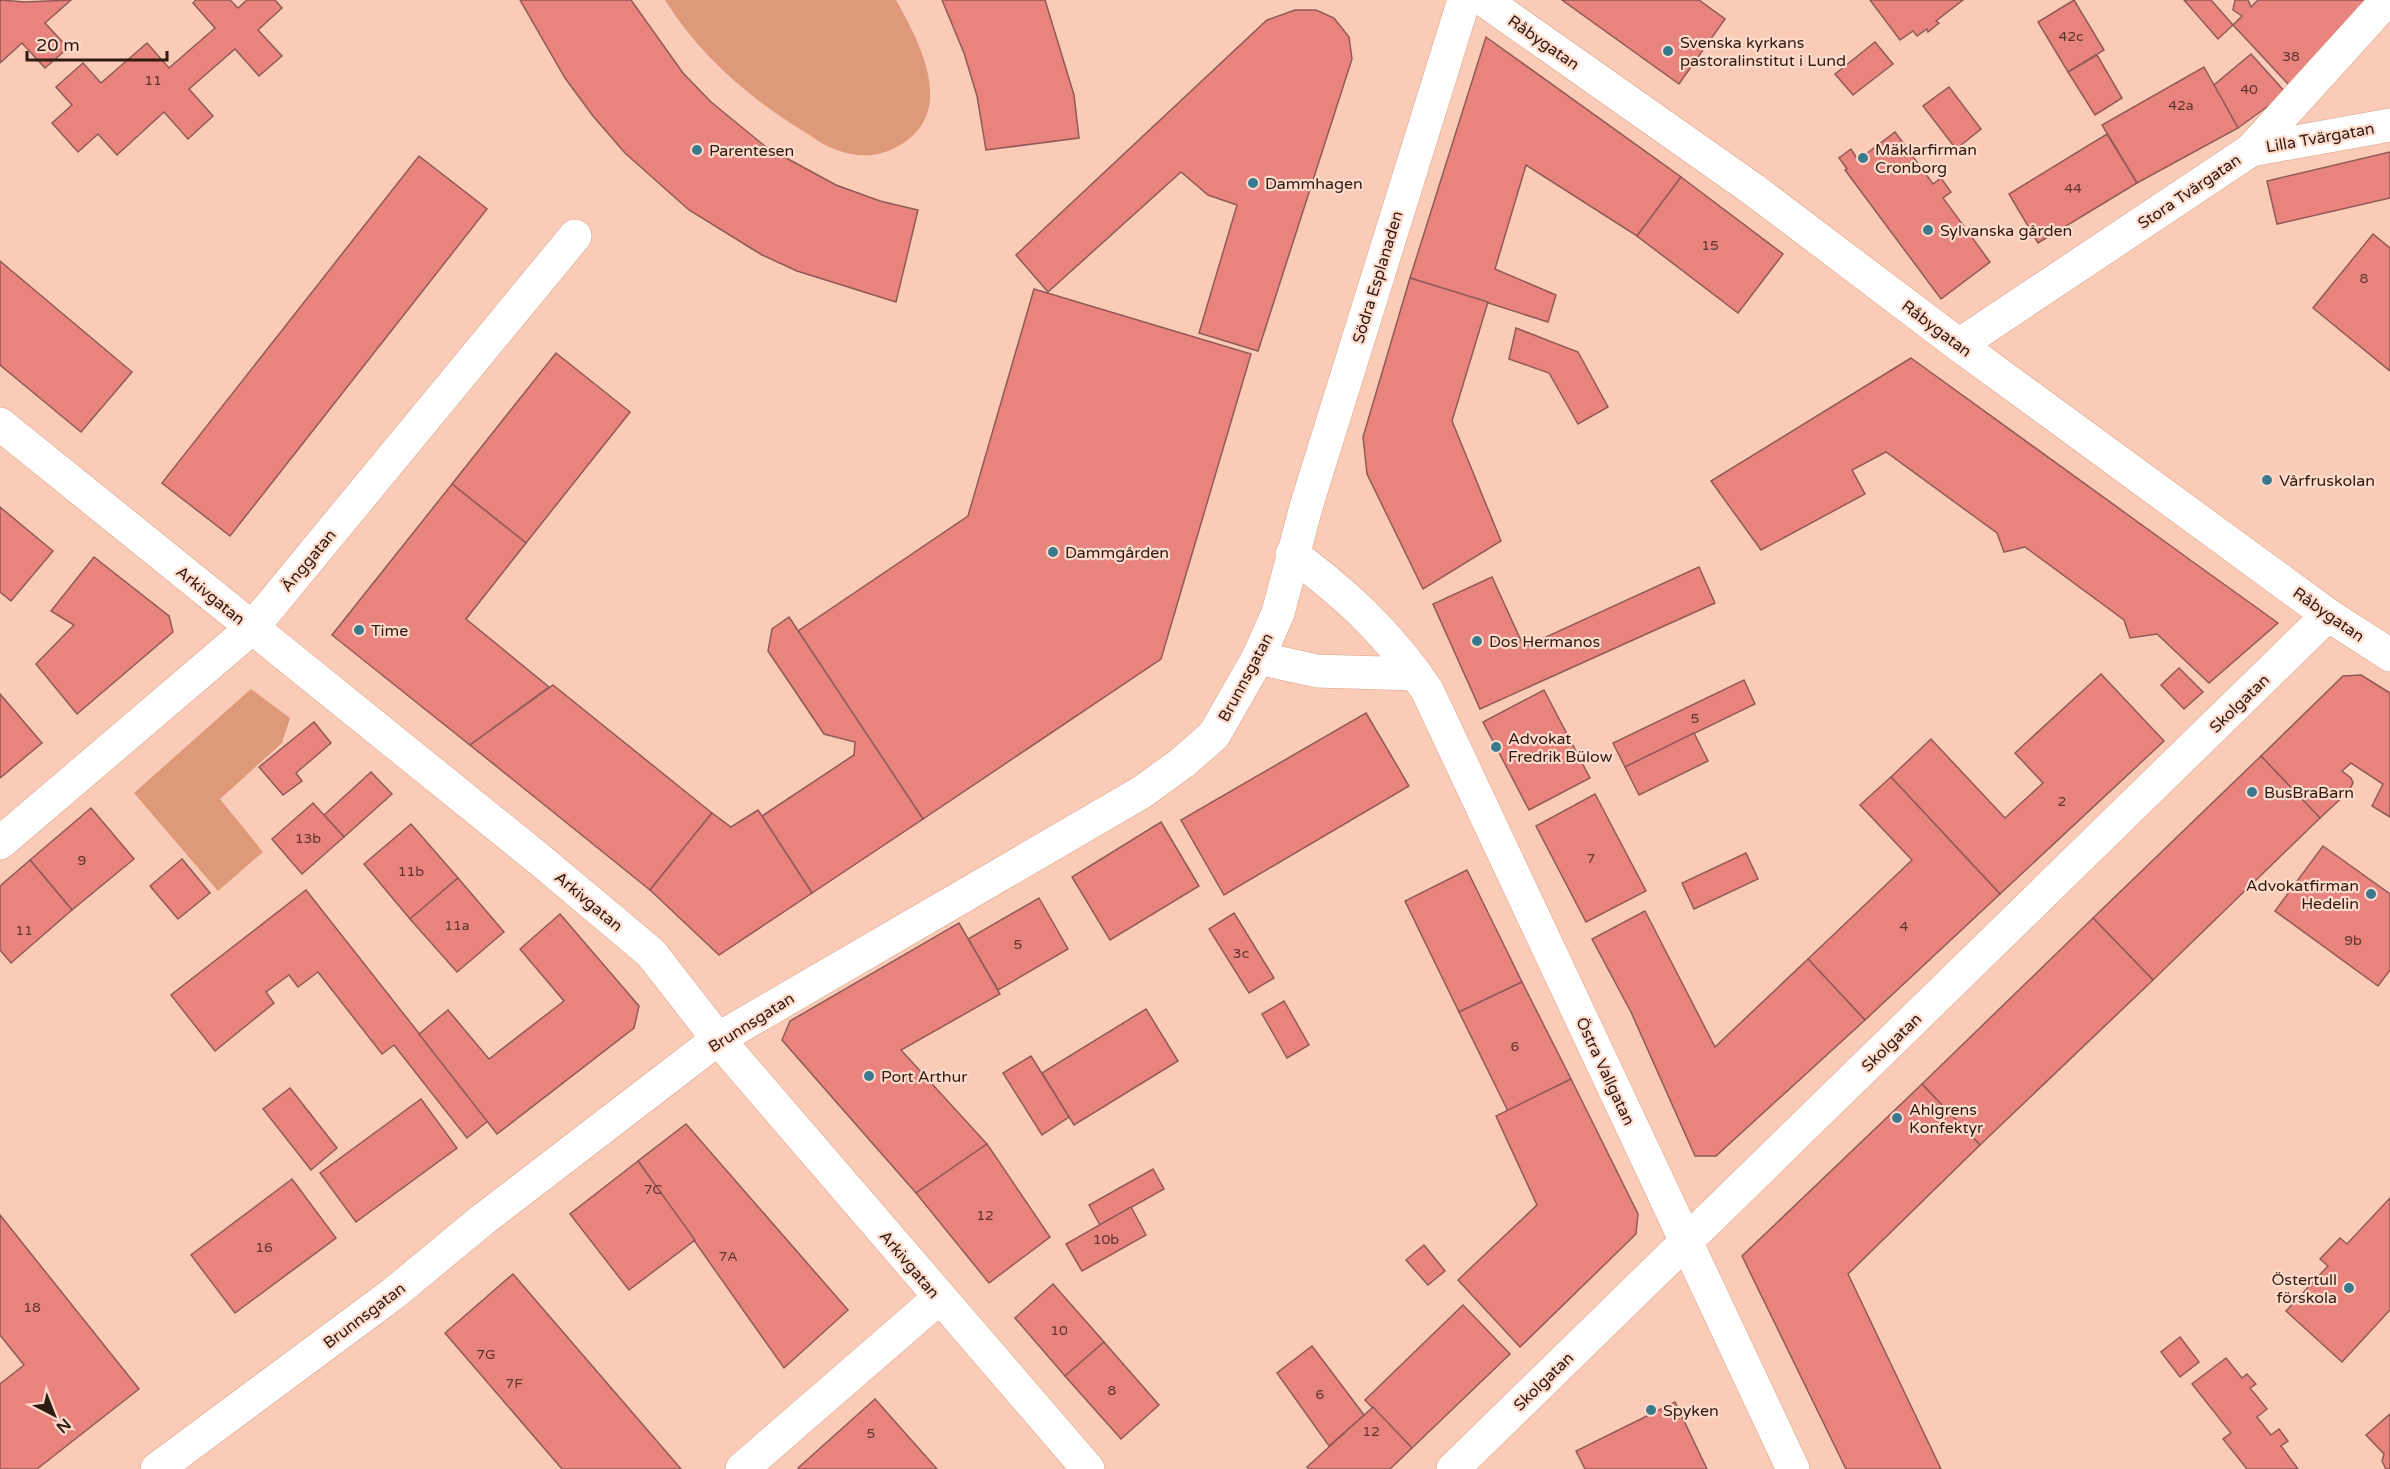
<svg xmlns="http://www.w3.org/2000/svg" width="2390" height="1469" font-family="'Varela Round',sans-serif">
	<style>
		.green { fill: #de987a }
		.building { fill: #e8837d; stroke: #925a56; stroke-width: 1.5 }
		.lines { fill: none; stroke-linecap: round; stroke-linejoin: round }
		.minor-casing { stroke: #d8a088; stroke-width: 34 }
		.minor { stroke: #fff; stroke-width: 33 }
		.poi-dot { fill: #3b798f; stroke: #ffdbcc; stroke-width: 2 }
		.labels { text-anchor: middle; stroke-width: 4.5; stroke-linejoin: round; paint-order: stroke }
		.number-label { font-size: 14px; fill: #5e352d }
		.street-label { font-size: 16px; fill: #301b12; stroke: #ffdbcc }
		.poi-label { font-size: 16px; fill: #301b12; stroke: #ffdbcc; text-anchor: start }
	</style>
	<rect width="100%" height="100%" fill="#facbb7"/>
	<g class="green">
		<path d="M665 0H896C920 43 957 112 900 145 878 158 858 158 834 149 823 145 813 137 803 131 748 97 699 55 665 0Z"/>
		<polygon points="251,689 290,718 282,743 220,799 263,852 218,891 134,793"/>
	</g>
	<g class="building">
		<polygon points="0,0 25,2 71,0 45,23 68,48 45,68 22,43 0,63"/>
		<polygon points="196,0 230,0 238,8 247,0 275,0 282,8 258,30 282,56 259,76 235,49 189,89 213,116 188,139 164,112 117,155 98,134 78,152 52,123 72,105 56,87 83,63 101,83 147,43 169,68 215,28 193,3"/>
		<polygon points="520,0 631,0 683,73 711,102 766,147 836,185 880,201 918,210 896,302 797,271 762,255 689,210 625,153 593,116 565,78"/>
		<polygon points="942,0 1045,0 1074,95 1079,138 986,150 977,96 964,53"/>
		<polygon points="1562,0 1699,0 1725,19 1679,84"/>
		<polygon points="1870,0 1963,0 1936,21 1939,23 1928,32 1927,29 1917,36 1913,31 1900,40"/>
		<polygon points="2074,0 2104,50 2068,72 2038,22"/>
		<polygon points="2184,0 2211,0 2233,25 2218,39"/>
		<polygon points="2235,0 2248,0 2251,7 2258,0 2370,0 2291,87 2233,25 2242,16 2233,10"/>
		<polygon points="1295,10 1316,10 1334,18 1349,37 1352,59 1258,351 1199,333 1237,205 1208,195 1181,172 1048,292 1016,255 1267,20"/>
		<polygon points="1486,37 1681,177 1637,236 1526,165 1495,269 1556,295 1548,322 1410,278"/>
		<polygon points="1875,42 1893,64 1853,95 1835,74"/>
		<polygon points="2251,54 2286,93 2238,128 2214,85"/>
		<polygon points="2097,55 2122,98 2095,115 2068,72"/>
		<polygon points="2204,67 2238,128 2137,183 2102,125"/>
		<polygon points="1949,87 1981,129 1956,149 1923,106"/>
		<polygon points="1895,132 1933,184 1941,178 1951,192 1943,198 1990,262 1941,299 1845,170 1847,169 1839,158 1851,149 1858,160"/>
		<polygon points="2107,134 2137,183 2038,243 2009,194"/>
		<polygon points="2390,152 2390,198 2277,224 2267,181"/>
		<polygon points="419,156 487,209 230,536 162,483"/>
		<polygon points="1681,177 1783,254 1738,313 1637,236"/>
		<polygon points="2373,234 2390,248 2390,371 2313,308"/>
		<polygon points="0,261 132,372 81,432 0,365"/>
		<polygon points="1410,278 1488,302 1452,421 1501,541 1423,589 1367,474 1363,437"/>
		<polygon points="1034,289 1251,354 1161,659 923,819 798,631 968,516"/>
		<polygon points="1516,328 1578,352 1608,407 1578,424 1549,373 1509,359"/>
		<polygon points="556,353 630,412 526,543 452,484"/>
		<polygon points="1911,358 2200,567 2278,623 2209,683 2157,634 2130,638 2124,620 2025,547 2004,552 1997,533 1886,452 1852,470 1865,494 1761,550 1711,481"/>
		<polygon points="452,484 526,543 466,619 549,687 470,745 332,635"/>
		<polygon points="0,507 53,551 11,601 0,592"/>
		<polygon points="94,557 169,616 173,632 77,714 36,664 74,625 51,611"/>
		<polygon points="1699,567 1715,603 1480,709 1433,604 1492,577 1524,647"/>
		<polygon points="789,617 923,819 812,893 762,816 854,755 855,742 824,734 768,651 772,629"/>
		<polygon points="2179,668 2203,692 2184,709 2161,685"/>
		<polygon points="2101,674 2164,741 2000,894 1891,777 1931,739 2005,818 2043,783 2015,753"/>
		<polygon points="2361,675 2390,693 2390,817 2372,806 2383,784 2351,763 2342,771 2351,778 2353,783 2349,791 2320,818 2261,756 2343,676"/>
		<polygon points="1744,680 1755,704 1625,767 1613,743"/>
		<polygon points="553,685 712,813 650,890 470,745"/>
		<polygon points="1544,690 1590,778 1529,810 1483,722"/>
		<polygon points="0,694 42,743 0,778"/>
		<polygon points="1366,713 1409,786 1224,895 1181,820"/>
		<polygon points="314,722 331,743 296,773 302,781 283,795 259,767"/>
		<polygon points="1694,733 1708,761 1639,795 1625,767"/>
		<polygon points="2261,756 2320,818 2153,980 2093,918"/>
		<polygon points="371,772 392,794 344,837 324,815"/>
		<polygon points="1891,777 2000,894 1865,1020 1808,959 1912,860 1860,805"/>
		<polygon points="1595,794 1646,891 1586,922 1536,826"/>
		<polygon points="313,803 344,837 302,874 272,839"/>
		<polygon points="91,808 134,859 72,910 30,860"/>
		<polygon points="758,810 812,893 719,955 650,890 712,813 731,827"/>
		<polygon points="1161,822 1199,886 1110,940 1072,877"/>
		<polygon points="411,824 458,878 410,919 364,864"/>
		<polygon points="2323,846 2390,894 2390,970 2378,986 2275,911"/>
		<polygon points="1746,853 1758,879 1694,909 1682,883"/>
		<polygon points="182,859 210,893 178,919 150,886"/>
		<polygon points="30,860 72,910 11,963 0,950 0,886"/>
		<polygon points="1467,870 1522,982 1459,1012 1405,901"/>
		<polygon points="458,878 504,932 457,972 410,919"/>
		<polygon points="306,890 488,1121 467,1138 394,1045 382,1054 318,972 298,987 289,975 266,992 274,1003 215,1051 171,995"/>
		<polygon points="1039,898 1068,949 998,990 968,939"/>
		<polygon points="1645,911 1715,1047 1808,959 1865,1020 1716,1156 1695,1156 1631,1012 1592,939"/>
		<polygon points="1234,913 1274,978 1249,993 1209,929"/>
		<polygon points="560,914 639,1006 634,1028 497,1134 419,1034 448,1010 489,1059 564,1001 520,949"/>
		<polygon points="2093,918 2153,980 1980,1145 1922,1084"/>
		<polygon points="959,923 1000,994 901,1050 987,1144 916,1193 782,1040 790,1021"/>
		<polygon points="1522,982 1571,1079 1508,1111 1459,1012"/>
		<polygon points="1284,1001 1309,1045 1287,1058 1262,1014"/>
		<polygon points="1146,1009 1178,1061 1074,1125 1042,1073"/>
		<polygon points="1031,1056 1069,1117 1042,1135 1003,1073"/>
		<polygon points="1571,1079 1638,1214 1636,1234 1520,1347 1458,1280 1537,1205 1496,1116"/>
		<polygon points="1922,1084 1980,1145 1848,1274 1941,1469 1846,1469 1742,1256"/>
		<polygon points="290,1088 337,1148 311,1170 263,1109"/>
		<polygon points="421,1099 457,1148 356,1222 320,1173"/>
		<polygon points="686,1124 848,1310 784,1368 638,1161"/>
		<polygon points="987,1144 1050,1237 989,1283 916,1193"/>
		<polygon points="638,1161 695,1240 629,1290 570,1214"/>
		<polygon points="1153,1169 1164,1189 1100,1225 1089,1205"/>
		<polygon points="292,1179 336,1238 235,1313 191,1255"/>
		<polygon points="2390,1198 2390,1310 2342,1362 2286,1311 2328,1266 2320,1259 2340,1238 2347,1244"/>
		<polygon points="1131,1207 1146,1235 1082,1271 1066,1244"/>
		<polygon points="0,1215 139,1389 37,1469 0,1469 0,1384 24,1365 0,1335"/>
		<polygon points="1424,1245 1445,1271 1428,1285 1406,1260"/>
		<polygon points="513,1274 681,1469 562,1469 445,1333"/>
		<polygon points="1053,1284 1104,1342 1065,1376 1015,1318"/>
		<polygon points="1463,1305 1510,1354 1412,1448 1365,1400"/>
		<polygon points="2180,1337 2199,1362 2180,1377 2161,1352"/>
		<polygon points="1104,1342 1159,1405 1121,1439 1065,1376"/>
		<polygon points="1312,1346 1364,1415 1329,1446 1277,1373"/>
		<polygon points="2226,1358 2242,1378 2247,1374 2256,1384 2250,1388 2267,1409 2257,1417 2271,1435 2279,1429 2288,1441 2281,1446 2298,1469 2247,1469 2223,1439 2231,1433 2192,1384"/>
		<polygon points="875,1399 937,1469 799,1469 798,1468"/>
		<polygon points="1675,1402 1707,1469 1585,1469 1576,1451"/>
		<polygon points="1373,1407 1412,1448 1390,1469 1309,1469 1307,1467"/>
		<polygon points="2390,1414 2390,1469 2386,1469 2382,1461 2384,1454 2366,1435"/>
	</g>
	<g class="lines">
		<defs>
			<g id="minor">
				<polyline points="1484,0 1754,190 1959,345 2328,615 2390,655"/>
				<polyline points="2251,150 2390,125"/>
				<polyline points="1959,345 2251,150 2387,0"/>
				<polyline points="0,424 539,859 651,953 718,1039 1088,1469"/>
				<path d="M1292 554C1347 595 1388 633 1427 690L1793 1469"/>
				<polyline points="1258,658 1317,671 1416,674"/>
				<polyline points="0,843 252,628 575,236"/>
				<polyline points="157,1469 394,1293 481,1221 718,1039 1142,792 1182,763 1214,735 1258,658 1278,613 1306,507 1464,0"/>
				<polyline points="742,1469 939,1298"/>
				<polyline points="1453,1469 2328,615"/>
			</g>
		</defs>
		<use href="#minor" class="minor-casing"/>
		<use href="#minor" class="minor"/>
	</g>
	<g class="poi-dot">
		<circle cx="1668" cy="51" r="6"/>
		<circle cx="697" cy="150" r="6"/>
		<circle cx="1863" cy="158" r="6"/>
		<circle cx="1253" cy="183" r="6"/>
		<circle cx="1928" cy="230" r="6"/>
		<circle cx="2267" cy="480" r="6"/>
		<circle cx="1053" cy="552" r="6"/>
		<circle cx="359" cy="630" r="6"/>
		<circle cx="1477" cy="641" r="6"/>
		<circle cx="1496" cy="747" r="6"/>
		<circle cx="2252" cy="792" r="6"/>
		<circle cx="2371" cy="894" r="6"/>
		<circle cx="869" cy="1076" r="6"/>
		<circle cx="1897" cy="1118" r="6"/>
		<circle cx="2349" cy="1288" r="6"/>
		<circle cx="1651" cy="1410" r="6"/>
	</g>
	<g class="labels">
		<g class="number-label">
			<text x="2071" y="41">42c</text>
			<text x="2291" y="61">38</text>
			<text x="153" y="85">11</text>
			<text x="2249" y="94">40</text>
			<text x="2181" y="110">42a</text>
			<text x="2073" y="193">44</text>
			<text x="1710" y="250">15</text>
			<text x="2364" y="283">8</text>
			<text x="1695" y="723">5</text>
			<text x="2062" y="806">2</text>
			<text x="308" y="843">13b</text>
			<text x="1591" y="863">7</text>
			<text x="82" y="865">9</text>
			<text x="411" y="876">11b</text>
			<text x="457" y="930">11a</text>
			<text x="1904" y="931">4</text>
			<text x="24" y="935">11</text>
			<text x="2353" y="945">9b</text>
			<text x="1018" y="949">5</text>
			<text x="1241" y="958">3c</text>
			<text x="1515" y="1051">6</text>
			<text x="653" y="1194">7C</text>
			<text x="985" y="1220">12</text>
			<text x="1106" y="1244">10b</text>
			<text x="264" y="1252">16</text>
			<text x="728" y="1261">7A</text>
			<text x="32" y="1312">18</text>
			<text x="1059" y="1335">10</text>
			<text x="486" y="1359">7G</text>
			<text x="514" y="1388">7F</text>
			<text x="1112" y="1395">8</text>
			<text x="1320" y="1399">6</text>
			<text x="1371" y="1436">12</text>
			<text x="871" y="1438">5</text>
		</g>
		<g class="street-label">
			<text transform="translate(1544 42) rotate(35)" y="6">Råbygatan</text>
			<text transform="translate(2320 137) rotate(-10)" y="6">Lilla Tvärgatan</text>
			<text transform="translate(2189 191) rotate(-34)" y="6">Stora Tvärgatan</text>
			<text transform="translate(1377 277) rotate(-73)" y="6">Södra Esplanaden</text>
			<text transform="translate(1937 328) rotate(37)" y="6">Råbygatan</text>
			<text transform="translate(308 560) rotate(-50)" y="6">Änggatan</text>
			<text transform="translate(211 595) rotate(39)" y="6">Arkivgatan</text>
			<text transform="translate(2329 614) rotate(35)" y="6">Råbygatan</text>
			<text transform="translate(1245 677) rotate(-62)" y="6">Brunnsgatan</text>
			<text transform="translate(2239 703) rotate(-44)" y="6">Skolgatan</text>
			<text transform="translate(589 901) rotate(40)" y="6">Arkivgatan</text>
			<text transform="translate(751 1022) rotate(-32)" y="6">Brunnsgatan</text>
			<text transform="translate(1891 1042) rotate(-44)" y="6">Skolgatan</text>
			<text transform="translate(1606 1071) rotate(65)" y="6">Östra Vallgatan</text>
			<text transform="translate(910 1264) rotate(50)" y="6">Arkivgatan</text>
			<text transform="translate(364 1315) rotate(-37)" y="6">Brunnsgatan</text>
			<text transform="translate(1543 1381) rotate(-44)" y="6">Skolgatan</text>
		</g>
		<g class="poi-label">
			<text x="1680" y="48">Svenska kyrkans<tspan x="1680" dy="18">pastoralinstitut i Lund</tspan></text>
			<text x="1875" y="155">Mäklarfirman<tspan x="1875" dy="18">Cronborg</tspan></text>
			<text x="709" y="156">Parentesen</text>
			<text x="1265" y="189">Dammhagen</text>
			<text x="1940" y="236">Sylvanska gården</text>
			<text x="2279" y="486">Vårfruskolan</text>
			<text x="1065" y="558">Dammgården</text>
			<text x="371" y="636">Time</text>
			<text x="1489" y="647">Dos Hermanos</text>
			<text x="1508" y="744">Advokat<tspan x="1508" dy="18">Fredrik Bülow</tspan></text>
			<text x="2264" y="798">BusBraBarn</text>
			<text x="2359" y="891" text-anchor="end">Advokatfirman<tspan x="2359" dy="18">Hedelin</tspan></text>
			<text x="881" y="1082">Port Arthur</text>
			<text x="1909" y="1115">Ahlgrens<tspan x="1909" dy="18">Konfektyr</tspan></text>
			<text x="2337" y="1285" text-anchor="end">Östertull<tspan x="2337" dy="18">förskola</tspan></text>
			<text x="1663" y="1416">Spyken</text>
		</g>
	</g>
	<g transform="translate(54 1415) rotate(138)" stroke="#ffdbcc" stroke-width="4.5" paint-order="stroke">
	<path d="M0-4.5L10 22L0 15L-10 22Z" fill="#301b12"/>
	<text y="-9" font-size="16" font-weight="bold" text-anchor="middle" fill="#301b12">N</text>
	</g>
	<path d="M27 51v9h140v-9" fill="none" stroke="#301b12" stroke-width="3"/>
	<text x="36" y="51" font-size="18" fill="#301b12" stroke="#ffdbcc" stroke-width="4.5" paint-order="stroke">20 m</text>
</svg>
